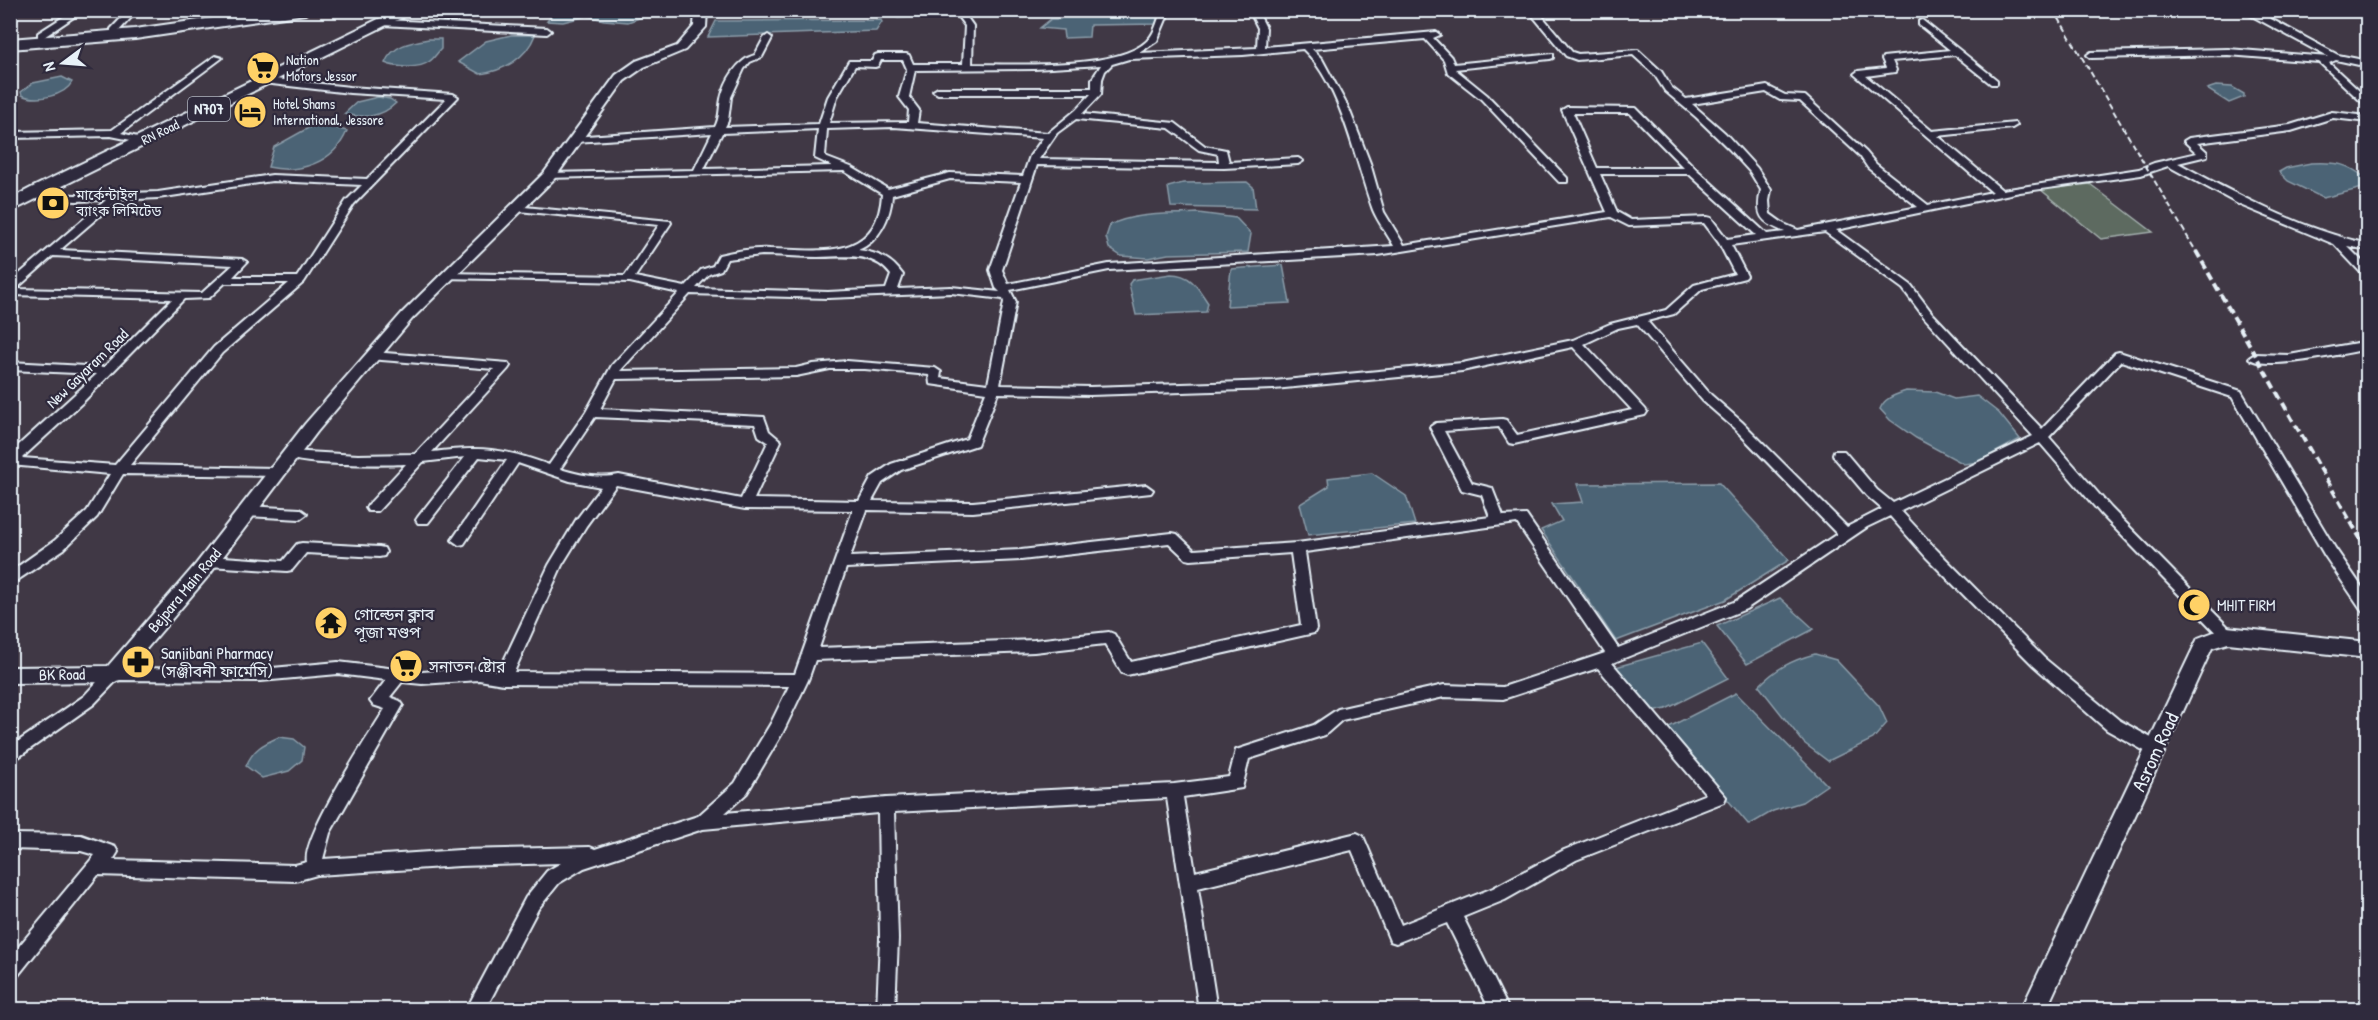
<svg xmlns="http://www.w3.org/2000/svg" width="2378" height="1020" font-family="'Patrick Hand','Noto Sans Bengali',sans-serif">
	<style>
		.green { fill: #5d6b60; stroke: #a2aeac; stroke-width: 1.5 }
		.water { fill: #4b6374; stroke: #8a9ca9; stroke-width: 1.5 }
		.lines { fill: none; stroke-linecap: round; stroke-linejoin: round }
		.minor-casing { stroke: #e8f1f8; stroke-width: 4 }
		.tertiary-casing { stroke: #e8f1f8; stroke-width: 4 }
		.trunk-casing { stroke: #e8f1f8; stroke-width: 4 }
		.minor { fill: #2f2a3d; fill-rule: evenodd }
		.tertiary { fill: #2f2a3d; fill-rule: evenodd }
		.trunk { fill: #2f2a3d; fill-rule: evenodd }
		.rail-far1 { stroke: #e8f1f8; stroke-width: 2; stroke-dasharray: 6 3; stroke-linecap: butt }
		.rail { stroke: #e8f1f8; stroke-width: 4; stroke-dasharray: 8 4.5; stroke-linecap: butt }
		.labels { text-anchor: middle; stroke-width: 4.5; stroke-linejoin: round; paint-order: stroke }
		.far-poi-label { font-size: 14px; fill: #e8f1f8; stroke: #2f2a3d; text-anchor: start }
		.far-street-label { font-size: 14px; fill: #e8f1f8; stroke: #2f2a3d }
		.shield { fill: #2f2a3d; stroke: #b0b5c0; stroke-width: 1.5 }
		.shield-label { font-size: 15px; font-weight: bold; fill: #e8f1f8 }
		.street-label { font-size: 16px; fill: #e8f1f8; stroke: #2f2a3d }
		.poi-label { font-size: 16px; fill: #e8f1f8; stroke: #2f2a3d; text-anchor: start }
		.near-street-label { font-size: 20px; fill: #e8f1f8; stroke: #2f2a3d }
	</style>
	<rect width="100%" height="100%" fill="#403845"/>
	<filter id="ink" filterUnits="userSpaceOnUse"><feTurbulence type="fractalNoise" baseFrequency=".0167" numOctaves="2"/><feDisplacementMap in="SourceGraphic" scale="12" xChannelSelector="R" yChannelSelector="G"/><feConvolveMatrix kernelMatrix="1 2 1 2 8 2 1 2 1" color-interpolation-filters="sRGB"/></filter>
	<g filter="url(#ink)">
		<polygon class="green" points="2090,184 2153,232 2101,239 2040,189"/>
		<g class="water">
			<polygon points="1062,10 1155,11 1158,24 1090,25 1089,37 1064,38 1063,30 1040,28 1051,19 1060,19"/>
			<polygon points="556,11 647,10 647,11 645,16 628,22 604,20 587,16 563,22 547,21"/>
			<polygon points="760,11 760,10 839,11 838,14 759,17"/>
			<polygon points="889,11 889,10 959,11 957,14 898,18 887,14"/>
			<polygon points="881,20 882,22 876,31 708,37 716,21"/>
			<path d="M511 35H535C526 59 503 71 480 74L458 62 486 41Z"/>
			<path d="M429 39H441V49C437 53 434 58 430 61 420 69 396 68 385 63 392 45 412 42 429 39Z"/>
			<path d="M62 77 72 82C65 96 36 102 22 95L21 92 33 83Z"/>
			<polygon points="2216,86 2232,87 2244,94 2244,97 2229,103 2207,89"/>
			<path d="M378 97 390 99 396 103C381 118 364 118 344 114L357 102Z"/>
			<path d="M324 125 347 131C334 163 299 174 268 167L274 147 310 127Z"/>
			<path d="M2311 163C2337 162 2347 163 2367 179V187L2323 198 2288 181 2279 172 2286 168Z"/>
			<polygon points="1247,182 1253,187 1256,209 1171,207 1168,187 1183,183"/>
			<path d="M1198 213 1236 218 1251 234 1248 252 1168 254 1148 258 1121 256 1109 248 1106 237 1110 225C1135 212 1169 215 1198 213Z"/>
			<polygon points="1283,265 1290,303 1227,306 1231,269"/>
			<path d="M1171 274C1191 274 1198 288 1208 303L1206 312 1136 315 1129 284 1132 280Z"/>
			<path d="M1906 391 1935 392 1954 399 1977 396 1999 413 2020 439 1978 462 1964 464 1916 438 1890 420 1880 409C1884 398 1895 395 1906 391Z"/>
			<polygon points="1372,473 1406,496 1415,524 1308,535 1300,504 1329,486 1328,478"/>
			<polygon points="1719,483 1789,560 1725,600 1616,641 1541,530 1562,521 1552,504 1583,502 1577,484"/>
			<polygon points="1780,598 1814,629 1747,664 1717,626"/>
			<polygon points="1702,643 1728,678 1666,709 1653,712 1616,667"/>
			<path d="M1815 654 1836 660 1879 706 1887 723 1873 739 1828 761 1804 743 1759 686C1775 669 1792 660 1815 654Z"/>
			<polygon points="1736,693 1827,785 1802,802 1773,811 1749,825 1667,728"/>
			<path d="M279 737 294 739 304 747 302 760 289 771 262 778 246 766C253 749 263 744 279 737Z"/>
		</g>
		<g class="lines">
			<defs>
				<g id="minor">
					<polygon points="74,10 84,10 44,37 38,37 38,33"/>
					<polygon points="129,10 138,10 117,33 111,33 111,29"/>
					<path d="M1162 10H1170L1157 41 1139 53 1257 48 1258 28 1249 10H1257L1266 28 1265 47 1436 32 1440 35 1433 38 1451 57 1454 64 1553 54V58L1550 59 1455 69 1487 95 1567 178V182H1559L1481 99 1448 73 1444 60 1425 39 1312 49 1322 59 1349 109 1370 163 1384 212 1404 245 1607 212 1562 110 1567 107 1636 108 1696 169 1767 234 1785 232C1761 222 1755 216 1761 190L1750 172 1729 149 1696 117 1665 91 1654 74 1633 55 1577 60 1566 56 1528 10H1537L1572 52 1578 54 1638 50 1661 71 1671 87 1686 99 1767 86 1785 95 1805 96 1866 152 1876 164 1928 205 1992 192 1854 74 1858 71 1886 68 1882 59 1883 57 1950 50 1919 25V21L1922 20 1997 80V84H1991L1955 55 1892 61 1896 70 1895 72 1866 76 1932 131 2015 123 2017 125 2012 128 1938 136 2002 190 2139 169 2154 163 2197 153 2184 141 2189 138 2290 125 2332 112 2368 116V122L2333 118 2291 131 2197 143 2207 152V156L2178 163C2239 196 2300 229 2368 244V250L2347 246 2368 267V277L2364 276 2334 244 2240 205 2168 166 2141 175 2020 192 1836 230 1911 285 1932 313 2042 429 2115 353 2119 352 2241 391 2335 548 2368 596V613L2363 612 2325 556 2232 397 2121 361 2049 437 2111 508 2232 631 2234 635 2232 639H2222L2101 514 2040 443 1901 511 1936 549 2044 658 2119 720 2162 744 2164 749 2162 754 2156 756 2150 754 2107 730 2034 666 1926 557 1890 516 1867 527 1746 609 1612 663 1726 797 1724 802 1576 860 1505 900 1463 917 1509 1010H1490L1447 923 1396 943 1390 941 1352 850 1198 888 1217 1010H1199L1167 798 894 812 898 939 895 1010H877L880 939 878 813 703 829 584 868 559 883 538 909 485 1010H466L526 897 547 871 561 863 460 866 317 875 295 881 98 875 16 978 10 981V957L95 855 81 851 10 849V834L81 835 115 847 118 852 113 860 295 865 307 862C301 838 369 735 385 709L373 705 370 701 386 680 338 674 261 681 117 680 94 704 10 763V747L84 696 108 670 113 668 261 669 338 662 422 672 479 668 499 671 549 565 576 520 601 487 570 481 518 463 464 544 459 545 452 540 507 460 479 457 428 523H418L416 520 418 517 465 457 423 462 378 511H368L366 508 368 505 406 464C387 465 292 466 283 455L289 451 358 455 415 454 494 369 369 359 367 356 369 353 373 352 508 363 510 366 508 369 432 452C480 446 503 448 549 465L586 412 612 365 679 293 630 282 441 278 439 276 445 273 625 276 659 225 518 211 513 208 514 206 670 221 671 223 635 277 685 287 701 270 713 266 719 255C736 251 753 248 770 249 818 250 878 262 882 194L844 171 545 178 544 176 549 173 694 170 712 133 575 142 572 141V137L715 127C720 118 719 109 721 99 725 81 737 60 755 55L764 38 768 35 772 38 762 57 750 62 744 69 731 97 728 121 725 127 819 124 828 97 849 61H872L875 55 878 54H906L909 55 913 64H963L965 26 959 18 960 16H966L973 26 972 64C1011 64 1128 71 1151 36 1156 29 1158 19 1162 10ZM1303 49C1342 86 1355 161 1373 210 1378 222 1388 235 1394 246L1109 264 1008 284 1002 270 1037 165 1224 168 1298 164 1303 161 1298 158 1229 162 1226 150 1205 146 1175 123 1082 114 1101 94 1102 79 1105 71 1112 64 1129 59 1243 55ZM881 60H903L907 69 899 97 909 110 908 122 829 123 837 97 855 66 875 67 878 66ZM1101 65 1092 79V88H938L933 91 938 94H1091L1076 110 1048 133 917 123 919 110 909 97 915 70 1034 69ZM1766 92 1780 100 1800 101 1860 156 1868 168 1918 207 1798 230 1784 224 1770 214 1769 201 1771 190 1757 168 1725 133 1692 104ZM1573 113H1630L1684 168H1597ZM1076 119 1169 128 1199 150 1218 154 1219 162 1039 159 1057 133ZM894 127 1043 138 1030 156 1023 176 950 173 888 189 851 167 825 157 827 129ZM818 129 815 158 832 166 704 169 722 133ZM1600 174H1689L1756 235 1727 239 1711 218 1707 217 1631 220 1617 212ZM950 179 1021 182 990 270 996 288 1000 292 951 287 898 289 903 275C891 258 878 253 858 250 879 242 891 217 892 195ZM1611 217 1629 226 1704 223 1719 243 1735 274 1694 285 1666 310 1610 324 1573 340 1462 363 1274 381 1090 387 1000 385 1016 302 1010 290 1109 270 1378 255ZM1825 232 1903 289 1924 317 2033 436 1893 503 1877 490 1844 451H1834L1833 454 1834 457 1867 496 1882 509 1847 527 1742 422 1711 395 1647 321 1674 314 1702 289 1745 278 1747 276 1731 245ZM762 255C780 255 799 257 818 257 845 257 873 251 891 275L886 289 828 292 696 288 709 274 721 270 727 259ZM951 293 1003 299 1004 302 988 384 940 378 941 372 935 368 847 361 813 364 796 368 620 371 690 294 828 298ZM1637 324 1703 401 1734 428 1837 534 1736 601 1618 648 1526 515 1503 516 1492 488 1472 483 1444 431 1499 427 1509 443 1514 444 1645 415 1647 412 1645 409 1584 344 1618 328ZM1573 347 1632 410 1517 435 1506 420 1502 419 1436 423 1430 427 1462 490 1482 495 1490 517 1297 543 1194 550 1177 534 1172 533 1021 550 850 557 867 510 973 512 1151 493 1153 490 1146 485 973 502 872 501 882 483 901 470 977 445 998 393 1090 395 1274 389 1462 371ZM830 369H865L929 375 930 384 986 392 967 439 891 464 872 477 859 501 754 499 781 441 769 431 764 417 600 409 616 379 796 376ZM595 417 755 424 759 436 768 442 741 499 619 475C598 479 580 475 560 469ZM616 485 745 509 853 510 795 674 514 672 562 565 586 526ZM1517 523 1605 653 1503 687 1444 685 1338 709 1314 725 1236 750 1229 777 1174 784 886 798 725 813 747 793 783 732 808 680 815 660 1034 652 1105 644 1122 673 1127 675 1314 633 1316 629 1305 552ZM1169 543 1186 559 1191 560 1291 553 1301 625 1131 662 1114 634 1109 632 1034 640 819 648 846 568 1021 560ZM1598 668 1706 794 1564 850 1493 888 1401 925 1363 836 1357 833 1195 872 1183 797 1242 788 1249 759 1325 735 1342 720 1444 697 1503 699ZM479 680 503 684 789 686 771 723 735 783 698 816 595 849 590 847 460 850 323 859 330 833 403 705 400 701 390 697 402 682 422 684Z"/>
					<polygon points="2232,10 2258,12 2338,55 2368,61 2368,67 2336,60 2329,63 2368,99 2368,108 2319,62 2228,55 2091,58 2087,55 2091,52 2228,49 2328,57 2252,16"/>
					<polygon points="385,20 547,28 551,31 547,34 382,25 382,21"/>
					<polygon points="215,56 222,58 121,133 146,139 146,143 111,136 10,138 10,132 112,130"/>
					<path d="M266 78 350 87 453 94 458 97 354 204 304 282 222 353 130 465 277 468 284 472 277 476 123 474 97 517 64 549 10 585V572L54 541 87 511 110 474 10 465V453L97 374 10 370V362L104 367 172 299 10 295V282L106 200 76 201 31 198 26 195 27 193 76 195 158 192 272 175 367 179 446 99 350 93 263 83V79ZM272 181 362 185 346 201 297 277H233L247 262 242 259 60 250 118 200 158 198ZM53 256 233 265 202 293 16 289ZM225 283H289L214 347 115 465 22 458 83 402 184 299 209 298Z"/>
					<path d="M2368 341V349C2345 353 2264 372 2249 358L2255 354 2289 355Z"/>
					<polygon points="247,506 300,509 307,514 300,519 247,516 240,511"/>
					<polygon points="302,543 379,547 384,548 386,552 384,556 379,557 306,553 292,570 287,571 209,566 204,565 202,561 204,557 209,556 283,561 297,544"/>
				</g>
				<g id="tertiary">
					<polygon points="695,10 707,10 706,27 685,50 644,67 624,81 554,179 412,319 317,432 210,574 120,680 113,682 10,683 10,667 108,666 196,564 305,424 402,313 544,173 616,75 636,61 677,46 694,26"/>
					<polygon points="2227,627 2368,642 2368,658 2228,643 2212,648 2046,1010 2021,1010 2198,638"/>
				</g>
				<g id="trunk">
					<polygon points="270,10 312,10 305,14 135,39 10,49 10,39 135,29"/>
					<polygon points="397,10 417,10 10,212 10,199 31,188"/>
				</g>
			</defs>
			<use href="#minor" class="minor-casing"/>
			<use href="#tertiary" class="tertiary-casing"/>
			<use href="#trunk" class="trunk-casing"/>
			<use href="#minor" class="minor"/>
			<use href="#tertiary" class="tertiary"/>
			<use href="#trunk" class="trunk"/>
			<polyline class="rail-far1" points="2054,10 2197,253"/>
			<polyline class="rail" points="2196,251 2368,552"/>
		</g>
	</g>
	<defs>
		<symbol id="supermarket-disc" viewBox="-11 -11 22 22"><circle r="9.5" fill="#ffd166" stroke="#2f2a3d"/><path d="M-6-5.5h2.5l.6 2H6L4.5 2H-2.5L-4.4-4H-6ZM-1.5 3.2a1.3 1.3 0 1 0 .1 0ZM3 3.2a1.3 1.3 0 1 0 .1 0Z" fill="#111"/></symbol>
		<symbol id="hotel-disc" viewBox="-11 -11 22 22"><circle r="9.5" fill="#ffd166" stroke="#2f2a3d"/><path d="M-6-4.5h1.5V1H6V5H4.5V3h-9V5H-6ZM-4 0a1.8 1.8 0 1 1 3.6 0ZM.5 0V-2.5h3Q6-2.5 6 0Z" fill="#111"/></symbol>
		<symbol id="bank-disc" viewBox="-11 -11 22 22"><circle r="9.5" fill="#ffd166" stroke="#2f2a3d"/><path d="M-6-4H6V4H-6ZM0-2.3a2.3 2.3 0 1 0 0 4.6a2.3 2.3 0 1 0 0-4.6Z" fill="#111"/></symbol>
		<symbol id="mosque-disc" viewBox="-11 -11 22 22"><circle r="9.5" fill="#ffd166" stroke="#2f2a3d"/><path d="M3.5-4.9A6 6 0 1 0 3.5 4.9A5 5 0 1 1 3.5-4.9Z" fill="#111"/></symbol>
		<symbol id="temple-disc" viewBox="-11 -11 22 22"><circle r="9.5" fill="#ffd166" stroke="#2f2a3d"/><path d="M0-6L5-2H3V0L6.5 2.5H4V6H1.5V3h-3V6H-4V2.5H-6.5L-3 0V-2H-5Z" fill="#111"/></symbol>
		<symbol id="pharmacy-disc" viewBox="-11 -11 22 22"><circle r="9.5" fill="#ffd166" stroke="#2f2a3d"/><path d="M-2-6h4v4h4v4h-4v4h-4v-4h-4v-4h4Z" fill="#111"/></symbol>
	</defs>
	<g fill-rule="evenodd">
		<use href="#supermarket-disc" x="244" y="49" width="38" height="38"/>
		<use href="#hotel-disc" x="231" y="93" width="38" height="38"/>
		<use href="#bank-disc" x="34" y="184" width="38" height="38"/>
		<use href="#mosque-disc" x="2175" y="586" width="38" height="38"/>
		<use href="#temple-disc" x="312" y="604" width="38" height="38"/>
		<use href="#pharmacy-disc" x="119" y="643" width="38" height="38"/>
		<use href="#supermarket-disc" x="387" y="647" width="38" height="38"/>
	</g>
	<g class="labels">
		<g class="far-poi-label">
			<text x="286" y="65">Nation<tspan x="286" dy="16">Motors Jessor</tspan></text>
			<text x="273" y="109">Hotel Shams<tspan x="273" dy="16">International, Jessore</tspan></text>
			<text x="76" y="200">মার্কেন্টাইল<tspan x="76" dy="16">ব্যাংক লিমিটেড</tspan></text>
		</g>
		<g class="far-street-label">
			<text transform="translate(160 132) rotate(-26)" y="5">RN Road</text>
		</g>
		<rect class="shield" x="188" y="97" width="42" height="24" rx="4.5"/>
		<g class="shield-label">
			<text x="209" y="114">N707</text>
		</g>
		<g class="street-label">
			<text transform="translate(87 368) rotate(-44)" y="6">New Gayaram Road</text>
			<text transform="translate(184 590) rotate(-50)" y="6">Bejpara Main Road</text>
			<text transform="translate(62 674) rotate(-1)" y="6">BK Road</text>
		</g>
		<g class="poi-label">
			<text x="2217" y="611">MHIT FIRM</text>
			<text x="354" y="620">গোল্ডেন ক্লাব<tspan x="354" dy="18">পূজা মণ্ডপ</tspan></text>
			<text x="161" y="659">Sanjibani Pharmacy<tspan x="161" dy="18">(সঞ্জীবনী ফার্মেসি)</tspan></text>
			<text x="429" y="672">সনাতন ষ্টোর</text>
		</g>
		<g class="near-street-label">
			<text transform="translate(2155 752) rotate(-65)" y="7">Asrom Road</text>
		</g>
	</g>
	<rect width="2378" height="1020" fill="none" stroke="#2f2a3d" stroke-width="36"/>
	<rect x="18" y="18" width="2342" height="984" fill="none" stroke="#e8f1f8" stroke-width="2" filter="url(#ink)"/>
	<g transform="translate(63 63) rotate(254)" stroke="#2f2a3d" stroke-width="4.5" paint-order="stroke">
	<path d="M0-4.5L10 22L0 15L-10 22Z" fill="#e8f1f8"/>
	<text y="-9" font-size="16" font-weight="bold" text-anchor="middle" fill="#e8f1f8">N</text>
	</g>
</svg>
